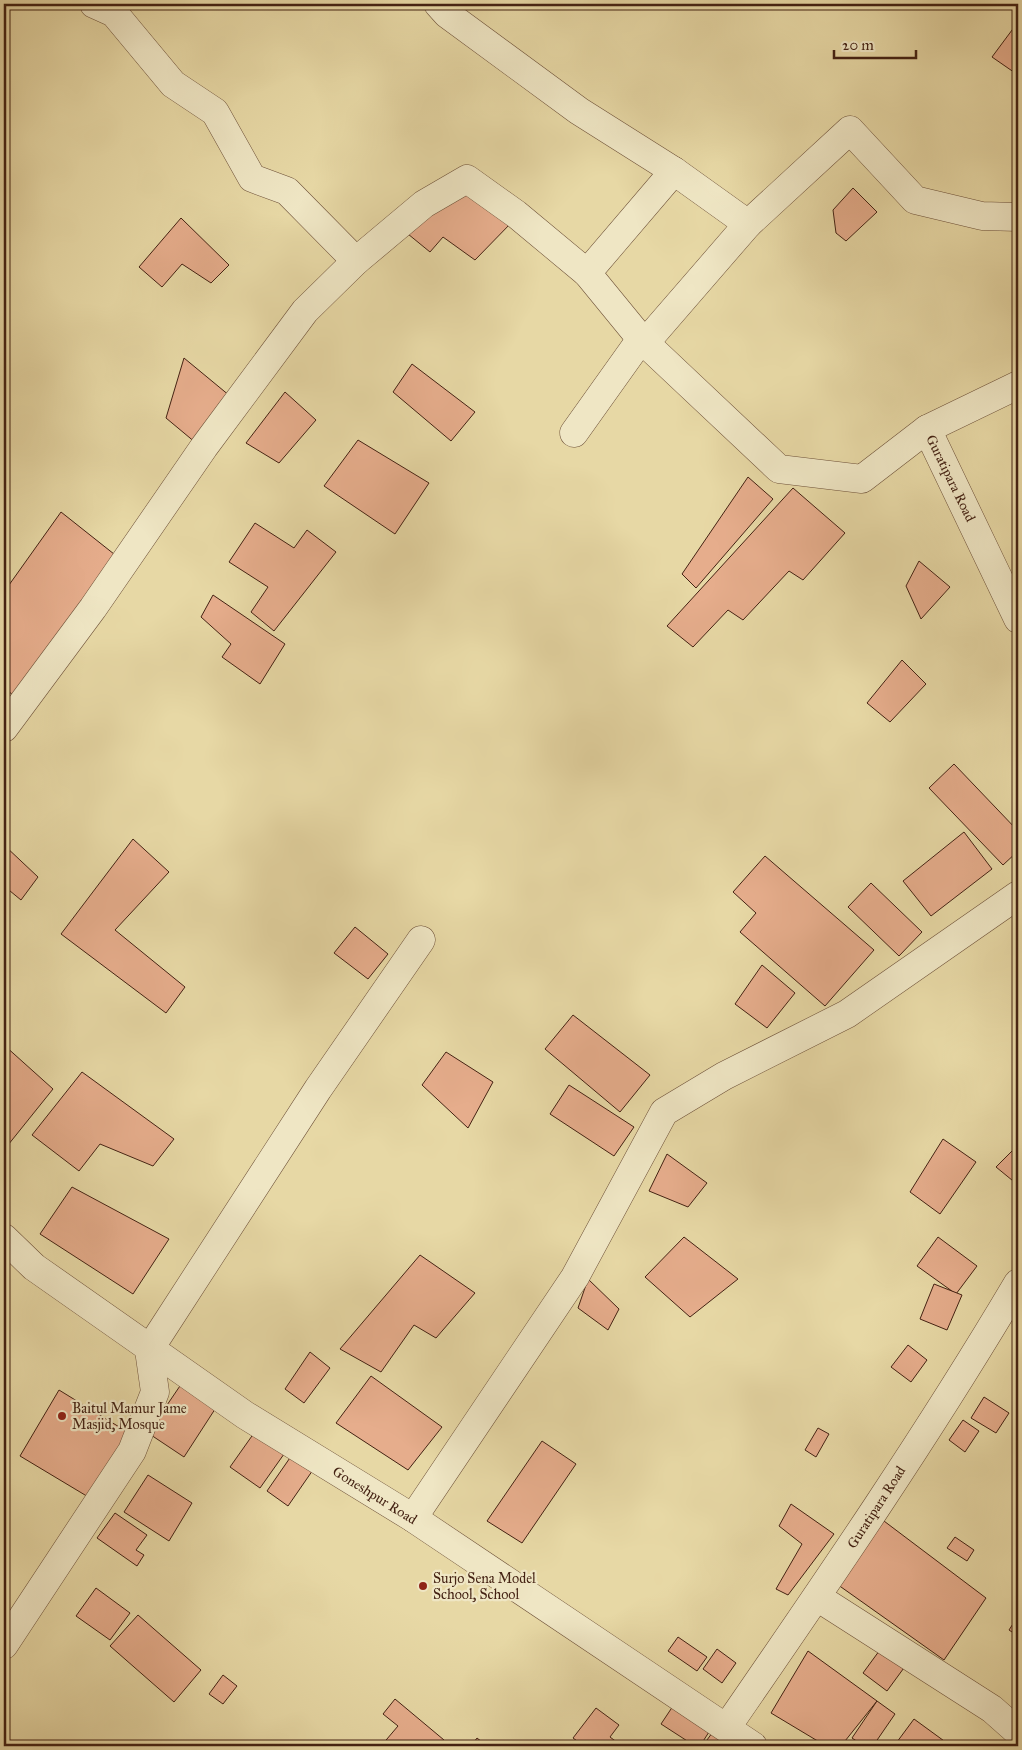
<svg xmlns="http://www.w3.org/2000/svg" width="1022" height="1750" font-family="'IM FELL Great Primer',serif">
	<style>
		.building { fill: #e6ad8c; stroke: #442213 }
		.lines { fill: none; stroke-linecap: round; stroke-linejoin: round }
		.minor-casing { stroke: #6d5038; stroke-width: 29 }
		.minor { stroke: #efe6c4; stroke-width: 28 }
		.poi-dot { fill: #8f2418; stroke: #efe6c4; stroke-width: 2 }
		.labels { text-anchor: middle; stroke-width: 4.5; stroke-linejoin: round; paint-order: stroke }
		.street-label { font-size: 14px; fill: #442213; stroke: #efe6c4 }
		.poi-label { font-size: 14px; fill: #442213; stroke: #efe6c4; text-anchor: start }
	</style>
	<rect width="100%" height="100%" fill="#e7d8a5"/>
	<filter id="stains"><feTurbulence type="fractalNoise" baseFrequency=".004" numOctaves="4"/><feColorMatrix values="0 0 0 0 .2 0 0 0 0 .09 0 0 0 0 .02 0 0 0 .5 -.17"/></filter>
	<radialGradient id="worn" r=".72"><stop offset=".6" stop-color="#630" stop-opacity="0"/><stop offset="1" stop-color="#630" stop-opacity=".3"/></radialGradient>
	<g class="building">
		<polygon points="1018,22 1018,75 992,57"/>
		<polygon points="466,185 513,221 475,260 443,237 430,252 408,234"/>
		<polygon points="853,188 877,212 846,241 836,233 833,210"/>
		<polygon points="181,218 229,265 211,283 182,264 162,287 139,267"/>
		<polygon points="184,358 230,396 196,443 166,418"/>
		<polygon points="412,364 475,412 451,441 393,392"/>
		<polygon points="285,392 316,420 279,463 246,443"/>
		<polygon points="358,440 429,483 395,534 324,486"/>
		<polygon points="748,477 773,499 696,588 682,574"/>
		<polygon points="793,488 845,533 803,580 789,571 743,620 728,610 693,647 667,626"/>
		<polygon points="61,512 119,558 17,699 4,687 4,592"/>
		<polygon points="255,523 294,548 307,530 336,552 274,631 251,612 268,587 229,562"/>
		<polygon points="919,561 950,587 921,619 906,586"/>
		<polygon points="213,595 285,644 260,684 222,657 231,644 201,617"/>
		<polygon points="902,660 926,684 890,722 867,703"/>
		<polygon points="954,764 1018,831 1018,851 1003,865 929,788"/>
		<polygon points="964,832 992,869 931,916 903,881"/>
		<polygon points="133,839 169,872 115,930 185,987 166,1013 61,934"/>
		<polygon points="4,845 38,877 21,900 4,886"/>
		<polygon points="765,856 874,950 825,1006 740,932 756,913 733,892"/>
		<polygon points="871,883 922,932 899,956 848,907"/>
		<polygon points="355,927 388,954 368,979 334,953"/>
		<polygon points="762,965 795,993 767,1028 735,1004"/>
		<polygon points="573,1015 650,1075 620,1112 545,1049"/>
		<polygon points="4,1045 53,1089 4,1150"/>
		<polygon points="446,1052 493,1082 468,1128 422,1085"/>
		<polygon points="82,1072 174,1139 153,1166 100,1144 79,1171 32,1135"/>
		<polygon points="569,1085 634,1127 614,1156 550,1114"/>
		<polygon points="943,1139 976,1162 940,1214 910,1192"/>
		<polygon points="1018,1145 1018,1185 996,1167"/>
		<polygon points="667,1154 707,1183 688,1207 649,1191"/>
		<polygon points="72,1187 169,1239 133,1294 40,1234"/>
		<polygon points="684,1237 738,1279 690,1317 645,1277"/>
		<polygon points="938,1237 977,1266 956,1294 917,1266"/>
		<polygon points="420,1255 475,1293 436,1338 414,1325 381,1372 340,1349"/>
		<polygon points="588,1279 619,1309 608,1330 578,1308"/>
		<polygon points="934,1284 962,1295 947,1330 920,1319"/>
		<polygon points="908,1345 927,1360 911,1382 891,1367"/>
		<polygon points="310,1352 330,1368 304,1403 285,1389"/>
		<polygon points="371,1376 442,1427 408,1470 336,1423"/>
		<polygon points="184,1380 219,1403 184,1457 148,1433"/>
		<polygon points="59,1390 129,1433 90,1498 20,1456"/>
		<polygon points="984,1397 1009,1413 996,1433 971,1418"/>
		<polygon points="963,1420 979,1431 965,1452 949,1440"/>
		<polygon points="259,1426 289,1447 260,1488 230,1467"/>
		<polygon points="818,1428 829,1434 816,1457 805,1450"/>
		<polygon points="542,1441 576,1464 522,1543 487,1521"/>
		<polygon points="294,1452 315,1467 288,1506 267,1491"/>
		<polygon points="148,1475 192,1503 169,1541 124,1512"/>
		<polygon points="791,1504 834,1534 788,1595 776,1589 802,1544 779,1526"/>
		<polygon points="115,1513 147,1535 136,1550 144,1555 137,1566 97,1538"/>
		<polygon points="876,1515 986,1598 944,1660 834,1582"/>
		<polygon points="955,1537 974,1550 967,1561 947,1548"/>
		<polygon points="96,1588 130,1613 110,1640 76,1616"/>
		<polygon points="138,1615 201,1670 174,1702 110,1646"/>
		<polygon points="1018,1616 1018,1636 1009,1630"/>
		<polygon points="678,1637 707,1657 697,1671 668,1651"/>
		<polygon points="885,1643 909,1661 887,1691 863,1673"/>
		<polygon points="717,1649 736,1663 722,1683 703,1669"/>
		<polygon points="808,1651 877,1701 841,1746 826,1746 771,1713"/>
		<polygon points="223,1675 237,1686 223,1704 209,1694"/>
		<polygon points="679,1697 716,1721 700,1746 695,1746 661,1724"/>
		<polygon points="395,1699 444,1740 438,1746 381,1746 398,1726 383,1714"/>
		<polygon points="877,1701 895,1714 873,1746 864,1746 852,1738"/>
		<polygon points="596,1708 619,1725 610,1737 622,1746 584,1746 573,1738"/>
		<polygon points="914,1719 951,1746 894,1746"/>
		<polygon points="718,1725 748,1746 708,1746 704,1744"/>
		<polygon points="477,1738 487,1746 471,1746"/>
	</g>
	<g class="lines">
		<defs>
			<g id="minor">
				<polyline points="94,4 114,13 173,84 215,112 252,178 287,191 356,261"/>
				<polyline points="438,4 447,14 579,111 674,171 748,224 850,130 915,200 982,216 1018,217"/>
				<polyline points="587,273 674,171"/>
				<polyline points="645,343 748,224"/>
				<polyline points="1018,385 927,429 1018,619"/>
				<polyline points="574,433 641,339"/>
				<polyline points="4,728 93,608 204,447 305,311 356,261 424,204 467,179 516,214 587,273 641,339 779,469 862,479 927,429"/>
				<polyline points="4,1238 34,1267 245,1415 413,1518 753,1746"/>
				<polyline points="413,1518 575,1277 664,1112 724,1076 847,1014 1018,895"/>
				<polyline points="817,1597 992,1709 1018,1732"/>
				<polyline points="4,1645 132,1451 155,1392 149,1350 318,1089 421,940"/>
				<path d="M727 1727C827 1582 928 1435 1018 1283"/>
			</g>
		</defs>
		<use href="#minor" class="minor-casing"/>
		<use href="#minor" class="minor"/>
	</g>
	<g class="poi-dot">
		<circle cx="62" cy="1416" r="5"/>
		<circle cx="423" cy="1586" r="5"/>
	</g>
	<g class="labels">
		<g class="street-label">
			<text transform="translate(951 478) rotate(64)" y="5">Guratipara Road</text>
			<text transform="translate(375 1495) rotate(32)" y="5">Goneshpur Road</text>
			<text transform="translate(876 1507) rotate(-57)" y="5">Guratipara Road</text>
		</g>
		<g class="poi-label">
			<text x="72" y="1413">Baitul Mamur Jame<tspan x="72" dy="16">Masjid, Mosque</tspan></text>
			<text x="433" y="1583">Surjo Sena Model<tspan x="433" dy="16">School, School</tspan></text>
		</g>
	</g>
	<rect width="1022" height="1750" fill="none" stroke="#e7d8a5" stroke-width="20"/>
	<rect x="5" y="5" width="1012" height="1740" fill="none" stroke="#442213" stroke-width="2.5"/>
	<rect x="10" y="10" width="1002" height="1730" fill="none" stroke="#442213"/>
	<path d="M834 50v8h82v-8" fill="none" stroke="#442213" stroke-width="2.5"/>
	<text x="842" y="50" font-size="15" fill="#442213" stroke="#efe6c4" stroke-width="4" paint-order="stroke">20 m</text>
	<rect width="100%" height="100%" filter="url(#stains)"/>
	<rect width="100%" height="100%" fill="url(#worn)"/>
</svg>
